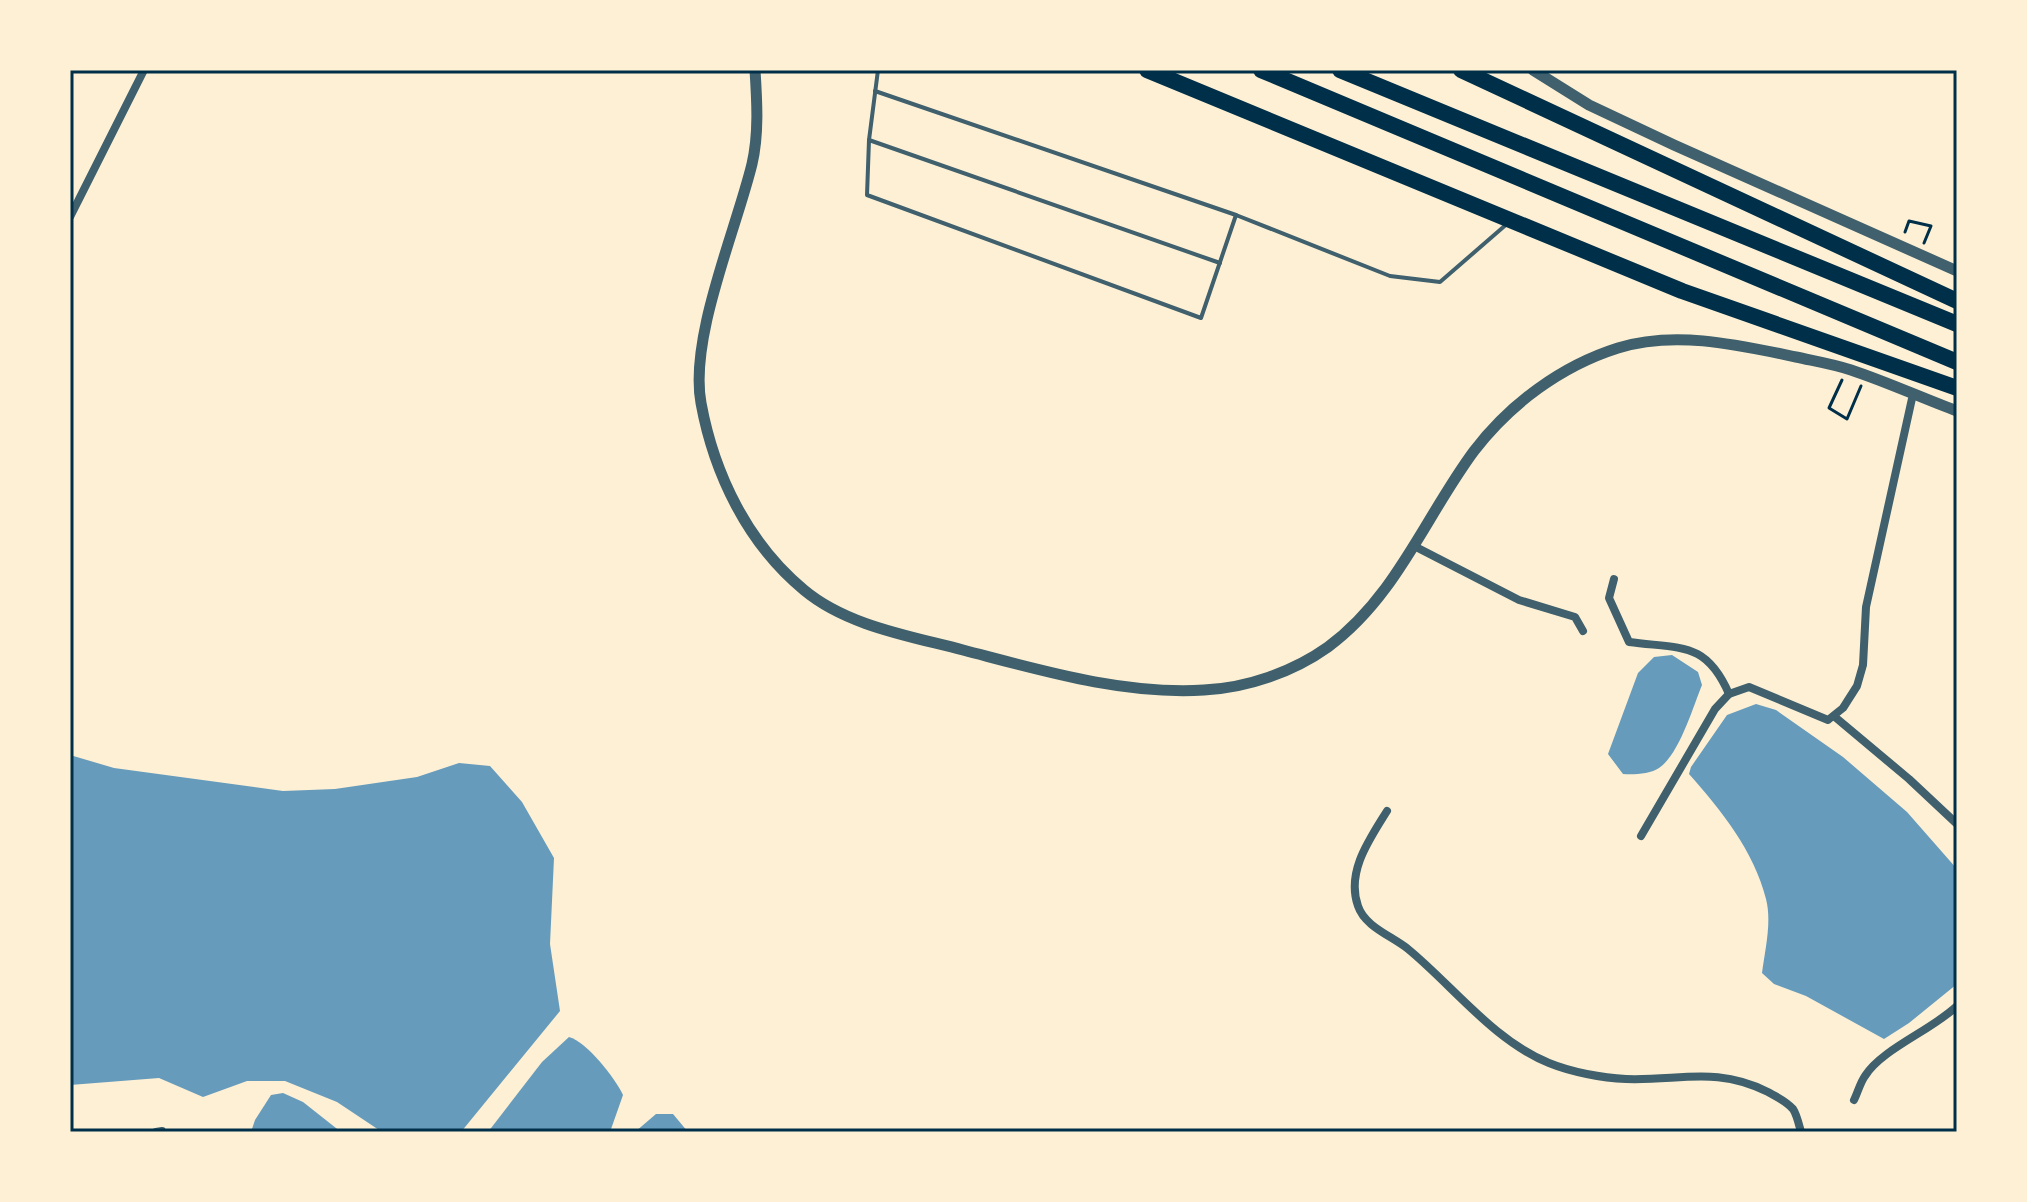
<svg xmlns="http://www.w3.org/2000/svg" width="2027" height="1202" font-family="'Archivo Narrow',sans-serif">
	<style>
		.water { fill: #669bbc }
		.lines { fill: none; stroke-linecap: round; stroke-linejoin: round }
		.path { stroke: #003049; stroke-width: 3 }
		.service { stroke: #3f606c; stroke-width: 4 }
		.minor { stroke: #3f606c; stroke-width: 8 }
		.tertiary { stroke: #3f606c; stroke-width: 11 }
		.motorway { stroke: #003049; stroke-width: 16 }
		.neatline { fill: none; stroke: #003049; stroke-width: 3 }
	</style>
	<rect width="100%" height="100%" fill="#fdf0d5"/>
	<g class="water">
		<path d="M1672 655 1698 672 1702 685C1693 707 1679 755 1659 768 1651 774 1632 775 1623 774L1608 754 1638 673 1654 657Z"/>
		<path d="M1756 704 1776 710 1843 757 1907 812 1957 869V984L1909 1023 1884 1039 1806 996 1774 984 1762 973C1765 950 1772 922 1766 899 1754 851 1721 810 1689 774L1691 767 1727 715Z"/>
		<polygon points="70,755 114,768 283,791 335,789 417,777 459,763 490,766 522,802 554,858 550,944 560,1011 461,1132 382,1132 337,1102 285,1081 247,1081 203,1097 159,1078 70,1085"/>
		<path d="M569 1037C587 1042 615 1078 623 1095L610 1132H488L542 1062Z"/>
		<polygon points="283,1093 303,1102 341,1132 251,1132 255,1120 271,1095"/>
		<polygon points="656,1114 673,1114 688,1132 635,1132"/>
	</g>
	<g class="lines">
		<g class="path">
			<polyline points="1905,232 1909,221 1931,226 1924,243"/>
			<polyline points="1842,380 1829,408 1847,419 1861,386"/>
		</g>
		<g class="service">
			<polyline points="878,70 869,140 867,195 1201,318 1236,215 1390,276 1440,282 1508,223"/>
			<polyline points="875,91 1236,215"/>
			<polyline points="869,140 1220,263"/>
		</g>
		<g class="minor">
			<polyline points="70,217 144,70"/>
			<polyline points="1414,546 1519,600 1575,617 1583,631"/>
			<path d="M1614 579 1609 598 1629 642C1681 649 1706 641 1729 694"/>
			<polyline points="1835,717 1909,779 1957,824"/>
			<path d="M1387 811C1369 840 1346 872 1358 906 1365 927 1392 936 1408 949 1452 985 1494 1041 1549 1063 1571 1072 1602 1078 1626 1079 1680 1081 1716 1066 1768 1092 1777 1097 1786 1101 1793 1109 1797 1115 1799 1125 1801 1132"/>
			<polyline points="1641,836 1715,709 1729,694 1749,687 1828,720 1843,708 1857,686 1863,665 1866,607 1913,394"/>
			<path d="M1854 1100C1858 1092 1860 1083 1865 1076 1882 1049 1932 1030 1957 1006"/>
			<polyline points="156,1132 162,1131"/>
		</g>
		<g class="tertiary">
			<path d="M755 70C757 101 759 134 752 164 736 230 689 338 701 403 714 474 748 544 804 590 847 626 910 636 963 650 1040 670 1123 695 1204 690 1247 688 1293 672 1328 647 1396 597 1425 517 1474 451 1510 404 1561 366 1618 348 1675 330 1739 345 1796 357 1814 361 1833 364 1851 370 1887 382 1922 398 1957 411"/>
			<polyline points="1533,70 1589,105 1674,145 1957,271"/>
		</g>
		<g class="motorway">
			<polyline points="1147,70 1682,291 1957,388"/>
			<polyline points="1261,70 1957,362"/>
			<polyline points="1340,70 1957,324"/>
			<polyline points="1461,70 1957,301"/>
		</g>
	</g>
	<rect width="2027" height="1202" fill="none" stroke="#fdf0d5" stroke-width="144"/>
	<rect x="72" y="72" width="1883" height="1058" class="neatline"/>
</svg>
